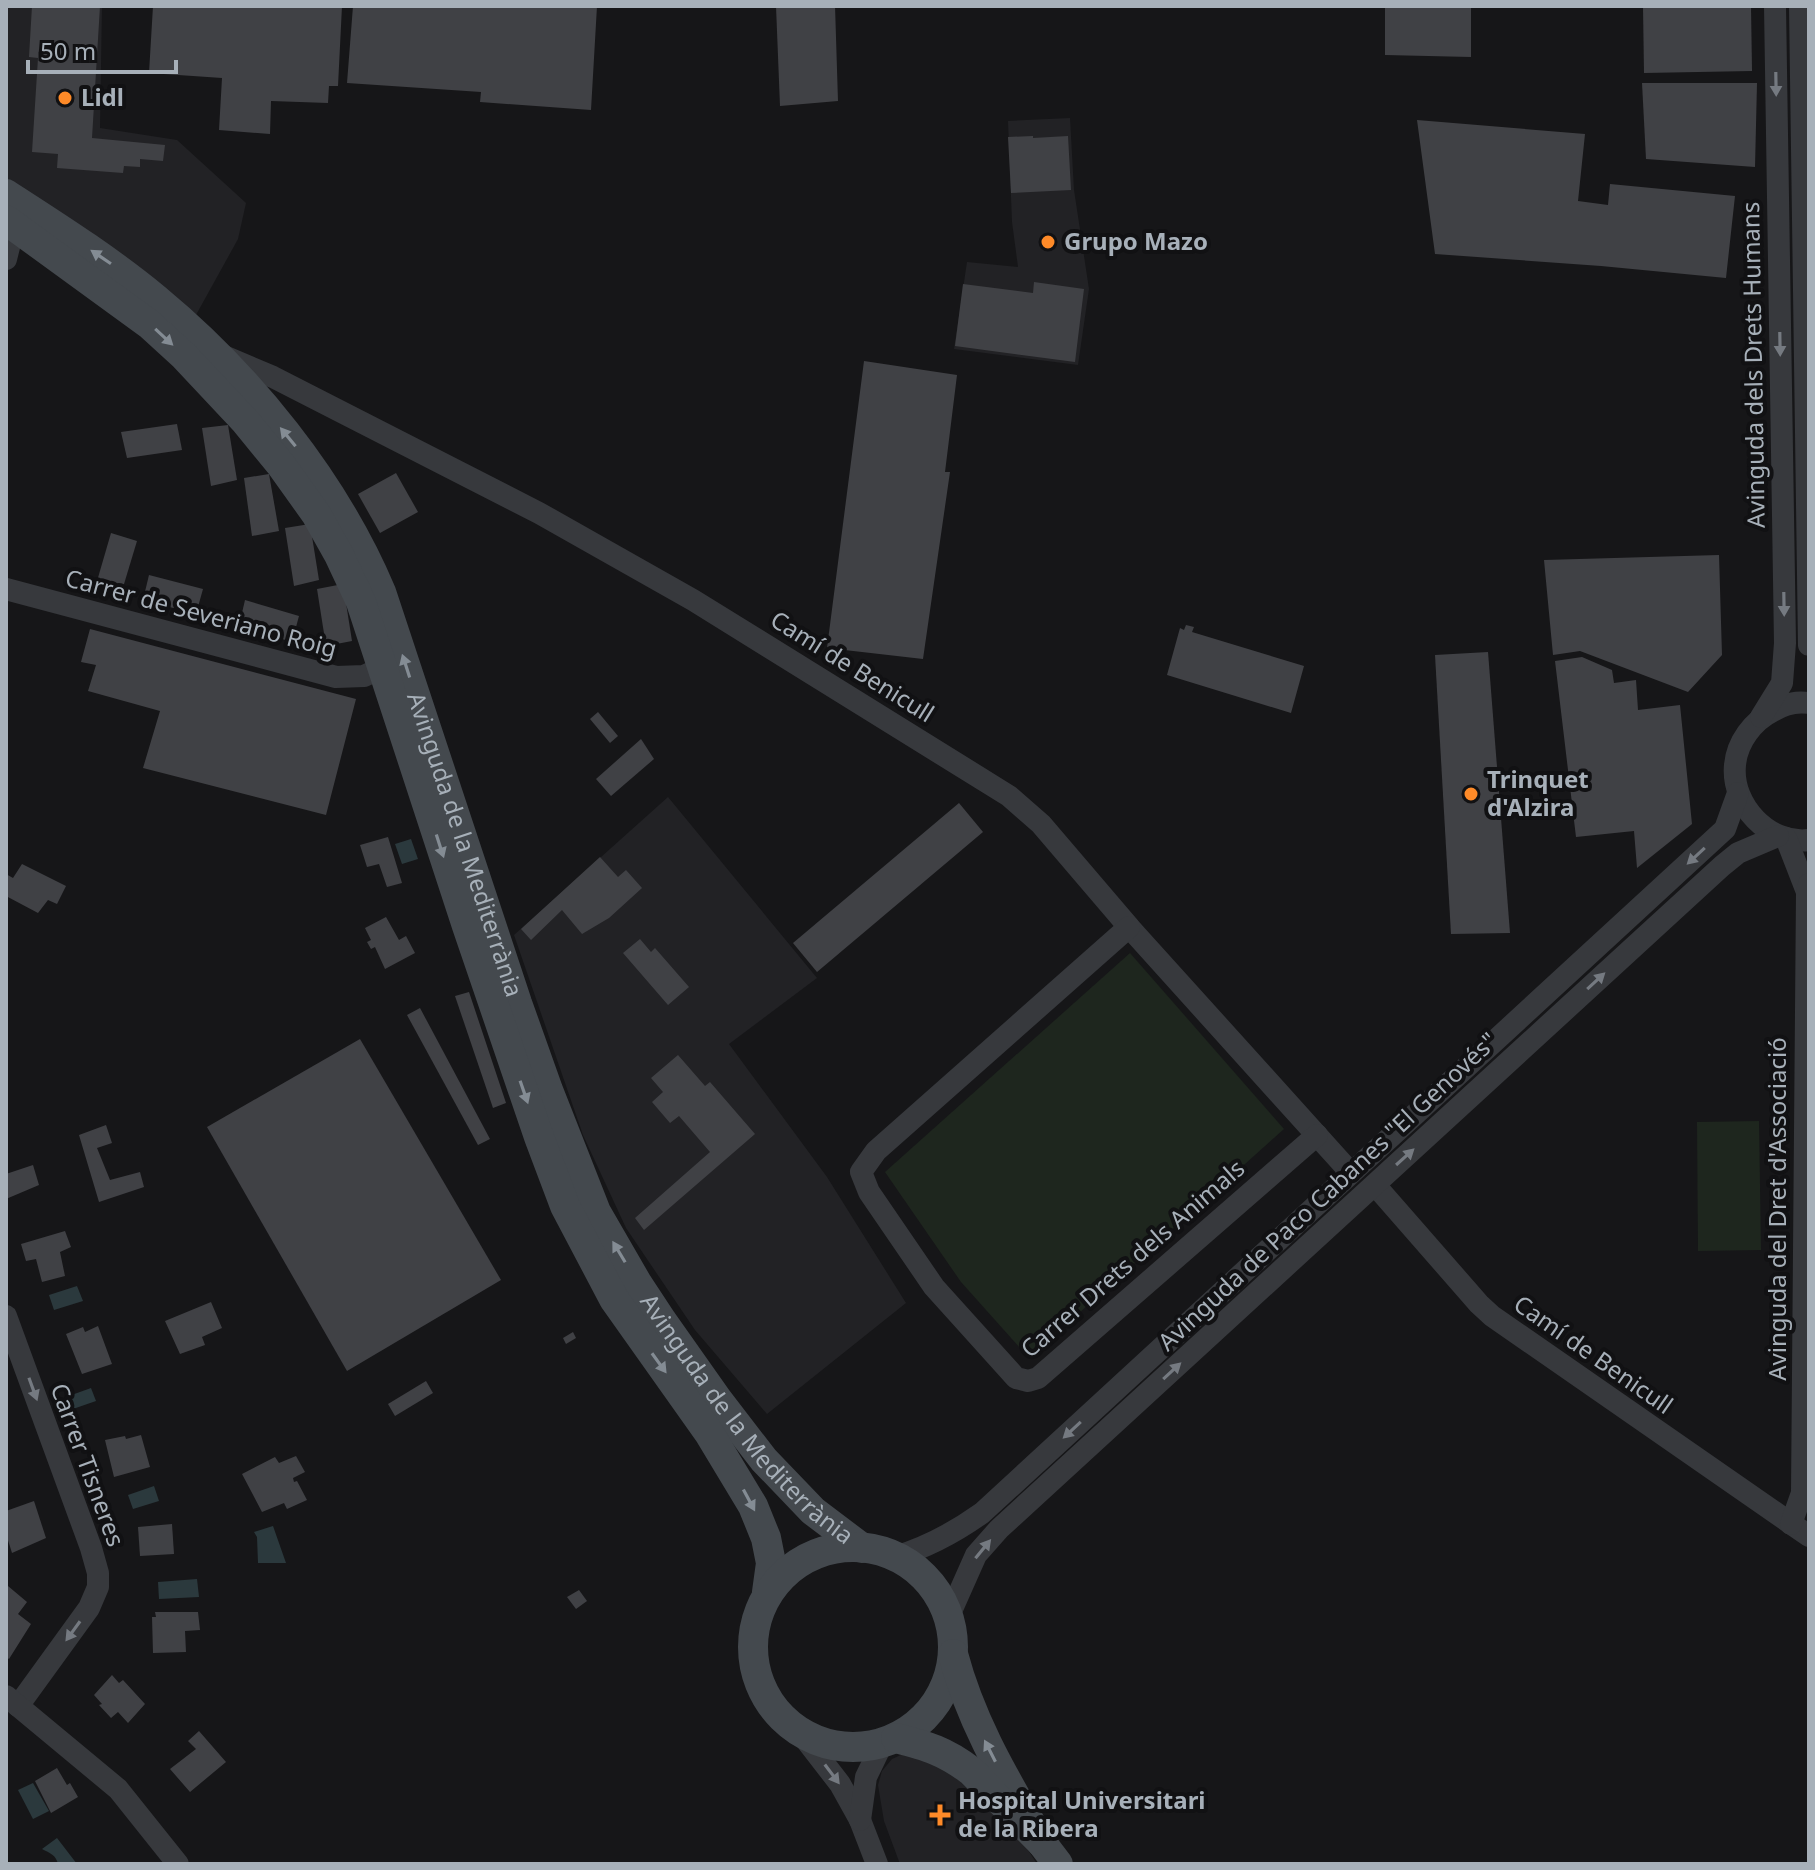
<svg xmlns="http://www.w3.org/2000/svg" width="1815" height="1870" font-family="'Noto Sans',sans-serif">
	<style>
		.built { fill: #222225 }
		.green { fill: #1e261e }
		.water { fill: #2b393d }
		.building { fill: #404145 }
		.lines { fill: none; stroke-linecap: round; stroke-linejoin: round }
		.street { stroke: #37393d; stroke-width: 22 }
		.secondary { stroke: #44494e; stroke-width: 30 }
		.oneway { fill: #757a81 }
		.oneway2 { fill: #848c94 }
		.poi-dot { fill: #fe8a28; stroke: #111113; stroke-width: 3 }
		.labels { text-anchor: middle; stroke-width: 8; stroke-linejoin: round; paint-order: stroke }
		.poi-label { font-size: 24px; font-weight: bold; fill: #a7b0b9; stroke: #111113; text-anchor: start }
		.street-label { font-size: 24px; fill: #a7b0b9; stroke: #111113 }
	</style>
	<rect width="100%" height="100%" fill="#161618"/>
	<g class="built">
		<polygon points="6,6 102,6 100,128 177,140 246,203 238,239 186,333 6,215"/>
		<polygon points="1070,118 1074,190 1089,289 1078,365 954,349 967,262 1018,267 1012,222 1008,121"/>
		<polygon points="668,797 817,978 729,1044 827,1177 906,1303 767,1414 695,1330 626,1228 583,1135 514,935"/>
		<polygon points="903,1754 946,1768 1021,1839 1037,1864 900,1864 884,1821 878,1785 882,1771 892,1759"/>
	</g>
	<g class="green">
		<polygon points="1130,953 1284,1129 1029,1358 961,1282 885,1172"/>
		<polygon points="1759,1121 1761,1250 1698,1251 1697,1122"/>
	</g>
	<g class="water">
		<polygon points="411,839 418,859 402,864 395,844"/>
		<polygon points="77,1286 83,1301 54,1310 49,1295"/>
		<polygon points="91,1388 96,1401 70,1410 66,1397"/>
		<polygon points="154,1486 159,1501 133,1509 128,1495"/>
		<polygon points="273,1526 286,1563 258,1563 257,1537 254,1532"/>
		<polygon points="197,1579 199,1597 159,1599 158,1582"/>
		<polygon points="33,1783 49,1811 33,1819 18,1790"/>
		<path d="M57 1838 77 1864H58C56 1855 50 1853 42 1849Z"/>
	</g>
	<g class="building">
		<polygon points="32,6 100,6 92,138 165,145 163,161 140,159 140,167 124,166 123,173 57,168 58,154 32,152 38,58 29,57"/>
		<polygon points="153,6 342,6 338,86 329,86 328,103 271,101 270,134 219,130 222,78 149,73"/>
		<polygon points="353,6 597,6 591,110 480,102 481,92 347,83"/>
		<polygon points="776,6 835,6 838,101 780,106"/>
		<polygon points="1385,6 1471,6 1471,57 1385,55"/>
		<polygon points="1643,6 1751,6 1752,71 1644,73"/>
		<polygon points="1642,83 1757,83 1755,167 1646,159"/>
		<polygon points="1417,120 1585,134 1578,201 1608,205 1610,184 1735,196 1726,278 1601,266 1435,254"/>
		<polygon points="1033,136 1033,138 1068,136 1071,190 1011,193 1008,137"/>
		<polygon points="1034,282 1084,289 1075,362 955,346 963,284 1033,293"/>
		<polygon points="864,361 957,375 945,472 950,472 923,659 827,648"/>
		<polygon points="177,424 182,450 127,458 121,432"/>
		<polygon points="228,425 237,480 211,486 202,428"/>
		<polygon points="396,473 418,512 380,533 358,494"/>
		<polygon points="269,474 279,531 252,536 244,478"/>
		<polygon points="310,524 319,580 294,586 285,528"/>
		<polygon points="111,533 137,541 121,594 95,588"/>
		<polygon points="1719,555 1722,655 1688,692 1580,651 1553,655 1544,560"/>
		<polygon points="149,575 203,589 196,614 143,600"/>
		<polygon points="343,584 352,641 326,646 317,589"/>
		<polygon points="245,600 299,616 292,642 239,626"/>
		<polygon points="1186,625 1194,627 1192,632 1304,666 1291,713 1167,675 1180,628 1184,630"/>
		<polygon points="90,629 356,699 326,815 143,768 160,711 88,691 96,665 81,662"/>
		<polygon points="1488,652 1510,933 1451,934 1435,655"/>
		<polygon points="1582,657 1612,670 1614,683 1636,680 1638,710 1680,705 1692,824 1637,868 1634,831 1576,837 1555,661"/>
		<polygon points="598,712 618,736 610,743 590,719"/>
		<polygon points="641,739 654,759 611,796 596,779"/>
		<polygon points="959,803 983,832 817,972 793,943"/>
		<polygon points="388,837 402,883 387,887 379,864 367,867 360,845"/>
		<polygon points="600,857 618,877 626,870 642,888 609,918 582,934 562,910 531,940 521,929"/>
		<polygon points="22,864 66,886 57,904 48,900 38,913 6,896 6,874 13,878"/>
		<polygon points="386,917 399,940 406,936 415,953 385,969 375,947 371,949 367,942 371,940 365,928"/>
		<polygon points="640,939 651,952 655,948 689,987 668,1005 623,953"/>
		<polygon points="469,992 506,1103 493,1108 455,996"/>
		<polygon points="420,1008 490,1139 478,1145 407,1015"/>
		<polygon points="360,1039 501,1280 347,1371 207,1127"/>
		<polygon points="678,1055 705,1086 710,1082 755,1134 644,1230 635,1218 710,1152 679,1116 670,1123 652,1102 663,1092 651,1078"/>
		<polygon points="106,1125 112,1143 97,1148 110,1180 140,1172 144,1187 99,1202 79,1135"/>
		<polygon points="33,1165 39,1185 6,1199 6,1174"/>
		<polygon points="65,1231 71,1247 60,1252 65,1276 42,1282 36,1259 26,1261 21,1244"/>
		<polygon points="211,1302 222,1328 202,1337 205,1345 180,1354 165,1321"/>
		<polygon points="98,1326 112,1364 82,1374 66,1334 83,1327 85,1332"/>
		<polygon points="573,1332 576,1338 566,1344 563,1338"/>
		<polygon points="426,1381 433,1393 395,1416 388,1404"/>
		<polygon points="141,1435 150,1467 114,1477 105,1440 125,1436 126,1439"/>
		<polygon points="296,1456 305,1472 293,1478 294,1482 297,1481 307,1500 287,1509 284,1503 262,1512 242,1474 275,1457 279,1463"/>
		<polygon points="34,1501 46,1538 12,1553 6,1534 6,1511"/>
		<polygon points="172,1524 174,1554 140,1556 138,1527"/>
		<polygon points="8,1586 27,1602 18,1614 31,1624 9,1659 6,1657 6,1588"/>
		<polygon points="579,1590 587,1601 576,1609 567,1597"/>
		<polygon points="155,1612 198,1612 200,1630 185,1631 186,1652 153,1653 152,1617 156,1617"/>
		<polygon points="112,1675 119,1683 123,1680 145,1704 128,1723 118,1712 111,1718 99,1705 102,1704 94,1695"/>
		<polygon points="199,1731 226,1762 190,1792 170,1769 196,1749 188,1741"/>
		<polygon points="57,1768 67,1785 70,1783 78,1797 51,1813 35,1781"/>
	</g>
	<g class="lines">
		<g class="street">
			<polyline points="1800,6 1809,645"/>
			<polyline points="6,259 13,231"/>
			<polyline points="221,355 273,377 539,513 693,600 1009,796 1041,824 1129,927 1351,1173"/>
			<polyline points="6,589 336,677 364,676 383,667"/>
			<path d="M1809 703C1796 701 1784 704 1773 711 1753 721 1737 742 1735 765 1731 805 1769 845 1809 840"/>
			<polyline points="1761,717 1782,683 1785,643 1775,6"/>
			<polyline points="1786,838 1807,892"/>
			<polyline points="1129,927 876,1151 861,1172 869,1192 934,1287 1016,1378 1028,1381 1038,1378 1317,1135"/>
			<polyline points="1375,1185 1479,1304 1492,1316 1809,1536"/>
			<polyline points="6,1316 91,1548 98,1573 98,1587 89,1608 18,1706"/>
			<polyline points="1791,1524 1802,1493 1807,892 1809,884"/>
			<path d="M895 1557C928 1547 954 1533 982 1513L1725 829 1738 793"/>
			<polyline points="948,1618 976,1555 999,1529 1722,866 1738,853 1778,836"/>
			<polyline points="6,1696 118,1789 178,1864"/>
			<polyline points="799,1731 840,1784 860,1820 877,1864"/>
			<polyline points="860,1820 866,1777 883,1742"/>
		</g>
		<g class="secondary">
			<path id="s1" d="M6 194C57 227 109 260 156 299 249 376 334 481 381 592L517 1003 548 1090 596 1212 637 1283 662 1321 717 1399 764 1460 813 1511 862 1548"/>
			<polyline points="6,220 149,324 184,356 245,421 281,465 316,514 339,555 361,602 467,926 539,1137 565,1206 614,1299 709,1433 753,1506 766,1538 771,1563 767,1592"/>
			<circle cx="853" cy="1647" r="100"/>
			<path d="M953 1654C971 1723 1007 1782 1042 1843"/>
			<path d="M896 1738C927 1746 945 1751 971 1771L1042 1843 1058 1864"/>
		</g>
	</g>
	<defs><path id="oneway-solid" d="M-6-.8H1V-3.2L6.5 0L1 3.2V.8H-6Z" transform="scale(2)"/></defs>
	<g class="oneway">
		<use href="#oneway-solid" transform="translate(1776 84) rotate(89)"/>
		<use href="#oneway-solid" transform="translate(1780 344) rotate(89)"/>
		<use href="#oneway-solid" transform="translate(1784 604) rotate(89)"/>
		<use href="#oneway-solid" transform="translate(1696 856) rotate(137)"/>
		<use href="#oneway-solid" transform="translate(1596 981) rotate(-43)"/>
		<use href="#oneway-solid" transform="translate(1405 1157) rotate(-42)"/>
		<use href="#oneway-solid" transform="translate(1172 1371) rotate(-43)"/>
		<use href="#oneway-solid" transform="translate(33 1389) rotate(70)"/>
		<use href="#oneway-solid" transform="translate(1072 1430) rotate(137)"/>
		<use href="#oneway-solid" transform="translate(983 1549) rotate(-51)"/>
		<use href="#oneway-solid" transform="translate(73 1631) rotate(126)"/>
		<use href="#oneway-solid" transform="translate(832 1774) rotate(53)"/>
	</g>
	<g class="oneway2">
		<use href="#oneway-solid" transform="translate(101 257) rotate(-146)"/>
		<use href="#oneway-solid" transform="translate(164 337) rotate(43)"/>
		<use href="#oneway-solid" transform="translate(288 437) rotate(-129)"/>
		<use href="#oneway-solid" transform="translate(406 666) rotate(-108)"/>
		<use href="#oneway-solid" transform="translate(440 846) rotate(72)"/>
		<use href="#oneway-solid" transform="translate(524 1092) rotate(71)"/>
		<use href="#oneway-solid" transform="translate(619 1252) rotate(-121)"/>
		<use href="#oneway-solid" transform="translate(659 1363) rotate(54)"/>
		<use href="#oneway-solid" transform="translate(749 1500) rotate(62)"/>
		<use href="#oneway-solid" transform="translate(990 1751) rotate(-117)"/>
	</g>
	<g class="poi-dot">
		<circle cx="65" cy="98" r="8"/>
		<circle cx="1048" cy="242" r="8"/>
		<circle cx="1471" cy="794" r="8"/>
		<path d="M936 1803h8v8h8v8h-8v8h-8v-8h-8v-8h8z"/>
	</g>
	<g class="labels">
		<g class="poi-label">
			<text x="81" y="106">Lidl</text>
			<text x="1064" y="250">Grupo Mazo</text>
			<text x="1487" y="788">Trinquet<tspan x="1487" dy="28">d'Alzira</tspan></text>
			<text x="958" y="1809">Hospital Universitari<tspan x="958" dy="28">de la Ribera</tspan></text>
		</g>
		<g class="street-label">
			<text transform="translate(1754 365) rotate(-91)" y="8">Avinguda dels Drets Humans</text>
			<text transform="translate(201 614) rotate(15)" y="8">Carrer de Severiano Roig</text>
			<text transform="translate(852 667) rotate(32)" y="8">Camí de Benicull</text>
			<text dy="8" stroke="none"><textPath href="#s1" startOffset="822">Avinguda de la Mediterrània</textPath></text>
			<text transform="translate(1328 1192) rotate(-43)" y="8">Avinguda de Paco Cabanes "El Genovés"</text>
			<text transform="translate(1778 1209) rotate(-90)" y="8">Avinguda del Dret d'Associació</text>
			<text transform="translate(1133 1259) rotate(-41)" y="8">Carrer Drets dels Animals</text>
			<text transform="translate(1593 1355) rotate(35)" y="8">Camí de Benicull</text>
			<text dy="8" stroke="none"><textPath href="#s1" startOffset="1470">Avinguda de la Mediterrània</textPath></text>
			<text transform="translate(87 1465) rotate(70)" y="8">Carrer Tisneres</text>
		</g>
	</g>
	<rect width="1815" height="1870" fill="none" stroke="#a7b0b9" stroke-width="16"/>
	<path d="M28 60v12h148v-12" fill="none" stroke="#a7b0b9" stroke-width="4"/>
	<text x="40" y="60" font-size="24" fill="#a7b0b9" stroke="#111113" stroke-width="6" paint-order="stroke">50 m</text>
</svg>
